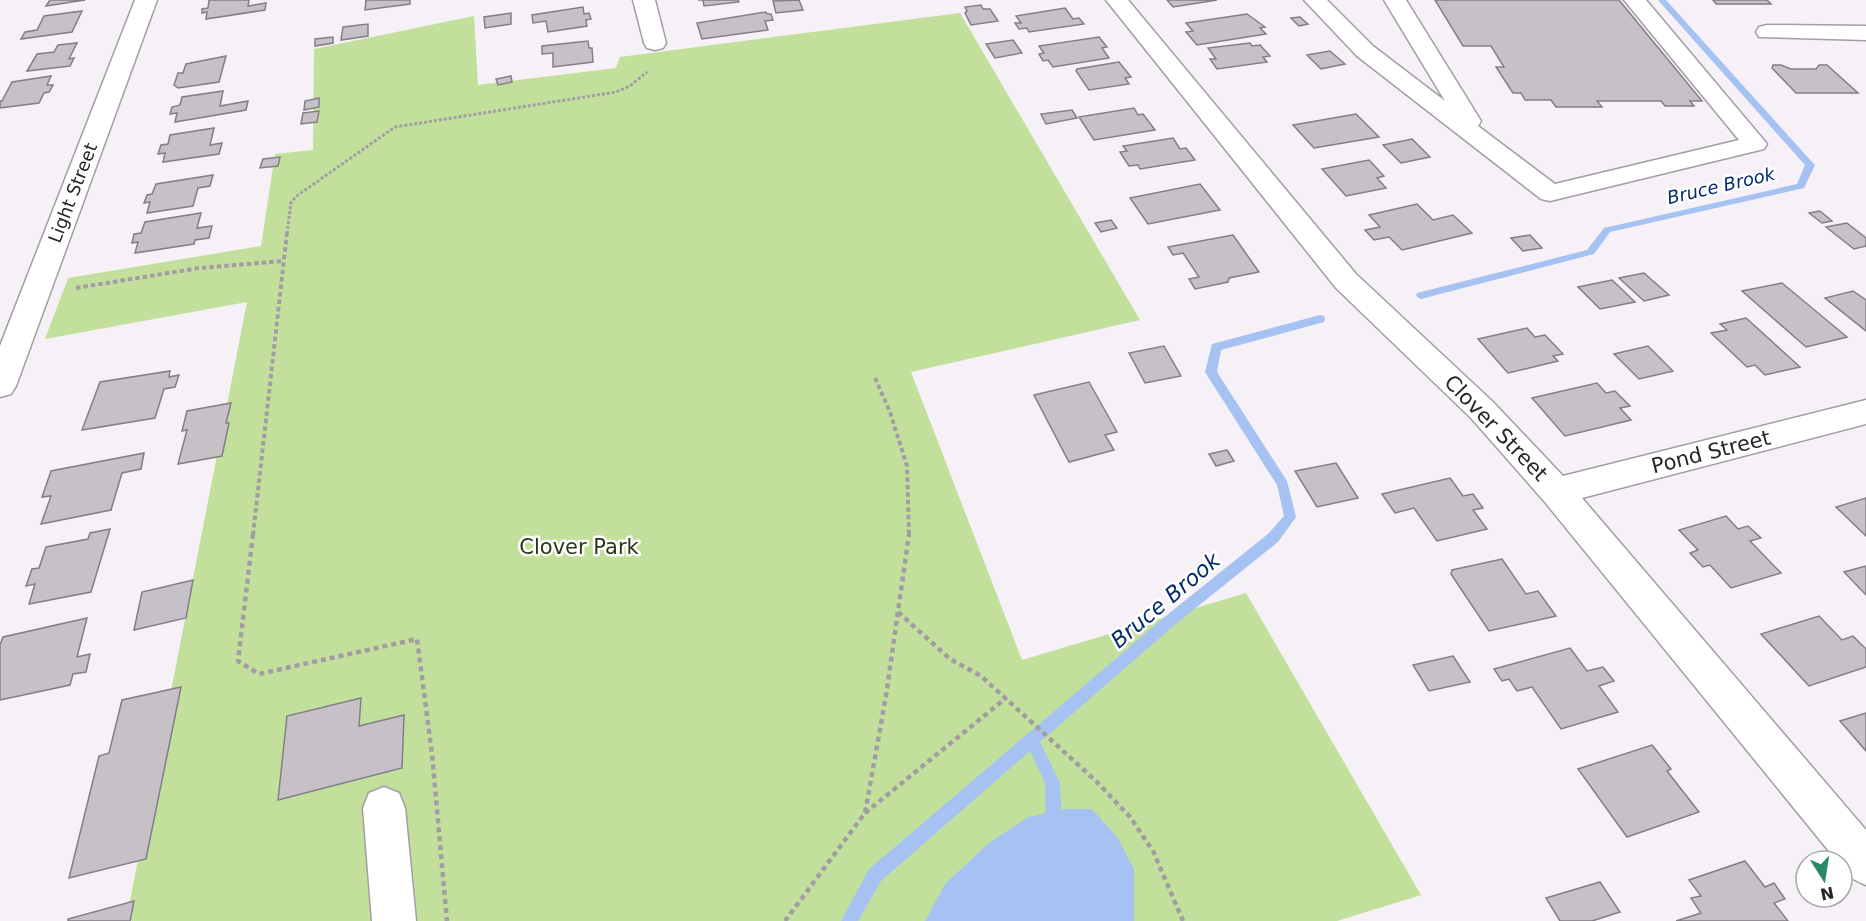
<svg xmlns="http://www.w3.org/2000/svg" width="1866" height="921" font-family="'DejaVu Sans',sans-serif">
	<style>
		.green { fill: #c2e09c }
		.water { fill: #a5c2f3 }
		.lines { fill: none; stroke-linecap: round; stroke-linejoin: round }
		.stream { fill: #a5c2f3; fill-rule: evenodd }
		.building { fill: #c6c0c7; stroke: #847e85; stroke-width: 1.5 }
		.minor-casing { stroke: #a39da4; stroke-width: 3 }
		.path-far2 { stroke: #a29da3; stroke-width: 3; stroke-dasharray: 3 2; stroke-linecap: butt }
		.path-far1 { stroke: #a29da3; stroke-width: 4; stroke-dasharray: 4.5 3; stroke-linecap: butt }
		.path { stroke: #a29da3; stroke-width: 4.5; stroke-dasharray: 5 4; stroke-linecap: butt }
		.minor { fill: #fff; fill-rule: evenodd }
		.labels { text-anchor: middle; stroke-width: 5; stroke-linejoin: round; paint-order: stroke }
		.far-water-label { font-size: 18px; font-style: italic; fill: #022a6d; stroke: #fff }
		.far-street-label { font-size: 18px; fill: #272427; stroke: #fff }
		.street-label { font-size: 21px; fill: #272427; stroke: #fff }
		.park-label { font-size: 21px; fill: #293813; stroke: #fff }
		.water-label { font-size: 22px; font-style: italic; fill: #022a6d; stroke: #fff }
	</style>
	<rect width="100%" height="100%" fill="#f6f0f7"/>
	<polygon class="green" points="960,13 1140,320 911,372 1022,660 1246,593 1421,895 1337,921 126,921 247,302 45,339 68,278 261,246 275,154 313,150 314,49 474,16 478,85 616,68 620,57"/>
	<polygon class="water" points="1066,809 1092,809 1117,837 1134,869 1134,921 925,921 945,884 989,843 1028,817"/>
	<g class="lines">
		<g class="stream">
			<polygon points="1658,0 1666,0 1813,163 1815,165 1804,188 1610,232 1594,254 1421,299 1417,297 1416,295 1417,293 1587,250 1604,228 1797,184 1805,165"/>
			<polygon points="1320,315 1324,316 1325,319 1324,322 1221,350 1217,372 1287,481 1296,517 1278,542 1177,623 1040,742 1060,783 1062,827 1059,832 1054,835 1049,832 1046,827 1045,783 1030,751 881,881 858,921 841,921 869,869 1167,615 1268,534 1284,516 1277,485 1205,372 1212,344"/>
		</g>
	</g>
	<g class="building">
		<polygon points="50,0 85,0 46,6"/>
		<polygon points="209,0 249,0 248,6 266,3 265,10 206,19 207,12 202,13 202,9 208,8"/>
		<polygon points="366,0 410,0 410,4 365,10"/>
		<polygon points="698,0 738,0 739,2 704,6 703,0"/>
		<polygon points="799,0 803,10 776,13 773,1"/>
		<polygon points="1167,0 1217,0 1173,7"/>
		<polygon points="1435,0 1619,0 1702,101 1690,101 1694,106 1665,106 1661,101 1597,101 1602,107 1556,107 1551,100 1525,100 1521,93 1513,93 1496,67 1504,67 1491,46 1463,46"/>
		<polygon points="1713,0 1767,0 1771,4 1716,4"/>
		<polygon points="981,5 983,9 990,9 998,21 971,25 965,13 967,11 965,7"/>
		<polygon points="583,7 584,14 589,13 591,19 586,20 587,26 548,32 546,21 533,23 532,15"/>
		<polygon points="1065,8 1073,19 1079,18 1084,24 1029,32 1027,28 1019,29 1015,23 1021,23 1016,16"/>
		<polygon points="82,11 72,32 21,39 25,32 37,30 44,16"/>
		<polygon points="766,12 767,14 771,14 773,20 765,21 768,30 702,39 697,23"/>
		<polygon points="511,13 511,24 485,28 484,17"/>
		<polygon points="1247,14 1265,27 1260,28 1266,34 1197,45 1186,32 1193,31 1186,23"/>
		<polygon points="1300,17 1308,24 1299,26 1291,18"/>
		<polygon points="368,24 368,36 341,40 343,27"/>
		<polygon points="333,37 333,43 315,46 315,39"/>
		<polygon points="1099,37 1107,47 1102,48 1109,58 1053,67 1048,60 1043,61 1039,54 1044,53 1039,46"/>
		<polygon points="1013,40 1022,53 995,58 986,44"/>
		<polygon points="588,41 589,48 592,48 593,62 553,67 553,53 542,54 542,46"/>
		<polygon points="77,43 69,59 74,58 70,66 27,71 37,54 54,52 58,45"/>
		<polygon points="1250,43 1252,46 1260,45 1270,56 1263,57 1267,62 1217,69 1210,59 1216,59 1208,48"/>
		<polygon points="1330,51 1345,64 1321,69 1307,55"/>
		<polygon points="226,56 219,82 178,88 174,85 178,73 183,73 186,64"/>
		<polygon points="1119,62 1131,77 1125,78 1129,84 1089,90 1076,71 1077,69"/>
		<polygon points="1773,65 1781,65 1791,69 1816,69 1819,65 1827,65 1858,93 1796,93 1772,68"/>
		<polygon points="51,76 47,85 53,85 49,92 44,93 39,103 0,108 0,101 2,101 12,82"/>
		<polygon points="511,76 512,82 498,85 496,79"/>
		<polygon points="223,91 220,106 248,101 246,110 175,122 177,113 170,114 172,107 180,105 182,97"/>
		<polygon points="319,98 319,107 304,110 305,101"/>
		<polygon points="1134,108 1138,115 1143,114 1155,130 1094,140 1079,117"/>
		<polygon points="1072,110 1077,118 1046,124 1041,114"/>
		<polygon points="319,111 317,122 301,124 303,113"/>
		<polygon points="1356,114 1379,137 1314,148 1293,125"/>
		<polygon points="214,128 210,145 222,143 219,154 163,162 165,153 158,154 161,145 168,144 170,135"/>
		<polygon points="1173,138 1180,149 1186,148 1195,160 1140,169 1138,165 1129,166 1120,152 1127,151 1123,146"/>
		<polygon points="1412,139 1430,157 1401,163 1383,145"/>
		<polygon points="280,157 278,166 260,168 263,159"/>
		<polygon points="1369,160 1384,176 1377,178 1386,188 1346,196 1322,169"/>
		<polygon points="213,175 210,186 198,188 193,206 147,213 150,202 144,203 147,195 152,194 156,184"/>
		<polygon points="1200,184 1220,210 1148,224 1130,198"/>
		<polygon points="1417,204 1433,220 1453,215 1472,233 1402,250 1389,237 1374,240 1365,230 1380,227 1369,215"/>
		<polygon points="1820,211 1832,221 1822,223 1809,213"/>
		<polygon points="201,213 197,228 212,226 209,238 195,240 194,244 135,253 138,242 132,243 134,234 141,233 145,222"/>
		<polygon points="1111,220 1117,228 1101,232 1095,223"/>
		<polygon points="1847,223 1866,238 1866,246 1854,249 1826,227"/>
		<polygon points="1233,235 1259,272 1229,278 1228,282 1195,289 1189,279 1199,277 1183,253 1173,255 1168,247"/>
		<polygon points="1530,235 1542,248 1523,251 1511,238"/>
		<polygon points="1644,273 1669,295 1644,301 1619,278"/>
		<polygon points="1612,280 1635,302 1600,309 1578,287"/>
		<polygon points="1782,283 1847,337 1806,347 1742,291"/>
		<polygon points="1853,291 1866,300 1866,331 1825,298"/>
		<polygon points="1746,318 1800,367 1765,375 1755,365 1747,367 1711,333 1727,330 1720,324"/>
		<polygon points="1527,328 1535,337 1545,335 1563,354 1553,356 1558,361 1508,373 1478,339"/>
		<polygon points="1164,346 1181,376 1145,383 1129,353"/>
		<polygon points="1648,346 1673,371 1639,379 1614,354"/>
		<polygon points="170,371 169,377 179,375 175,387 164,389 155,418 82,430 100,382"/>
		<polygon points="1089,382 1117,432 1105,435 1114,450 1069,462 1034,395"/>
		<polygon points="1597,383 1606,393 1615,391 1630,406 1620,408 1631,420 1565,436 1532,398"/>
		<polygon points="231,403 226,423 229,423 222,456 178,464 187,430 182,431 187,411"/>
		<polygon points="1227,450 1234,461 1216,466 1209,454"/>
		<polygon points="144,453 141,469 122,473 111,510 41,524 51,496 42,497 51,471"/>
		<polygon points="1336,463 1358,498 1317,507 1295,471"/>
		<polygon points="1450,478 1463,496 1473,494 1483,508 1473,510 1487,529 1437,541 1414,508 1395,513 1382,494"/>
		<polygon points="1866,498 1866,536 1836,507"/>
		<polygon points="1726,516 1738,529 1748,526 1761,538 1750,541 1781,573 1731,588 1710,565 1703,567 1690,553 1698,550 1679,530"/>
		<polygon points="110,529 91,592 29,604 35,584 26,586 32,569 39,568 46,547 88,539 90,533"/>
		<polygon points="1502,559 1526,594 1538,591 1556,616 1489,631 1451,574 1452,570"/>
		<polygon points="1866,566 1866,595 1844,572"/>
		<polygon points="193,580 186,618 134,630 142,592"/>
		<polygon points="1819,616 1842,640 1853,636 1866,649 1866,667 1809,686 1761,634"/>
		<polygon points="87,618 77,657 90,654 86,672 73,674 70,685 0,700 0,645 3,637"/>
		<polygon points="1570,648 1587,671 1603,667 1614,681 1599,686 1618,712 1561,729 1532,687 1517,691 1509,679 1502,681 1494,669"/>
		<polygon points="1453,656 1470,682 1429,691 1413,665"/>
		<polygon points="181,687 146,859 69,878 99,756 109,753 122,700"/>
		<polygon points="361,698 359,726 404,715 402,768 278,800 287,716"/>
		<polygon points="1866,713 1866,751 1840,721"/>
		<polygon points="1652,745 1671,769 1667,771 1699,812 1627,837 1578,769"/>
		<polygon points="1745,861 1765,887 1774,883 1785,899 1774,903 1788,921 1676,921 1701,913 1691,898 1701,896 1689,880"/>
		<polygon points="1600,882 1620,912 1592,921 1560,921 1546,898"/>
		<polygon points="134,901 130,921 68,921 68,919"/>
	</g>
	<g class="lines">
		<defs>
			<g id="minor">
				<polygon points="135,0 157,0 16,386 11,394 0,397 0,346"/>
				<polygon points="633,0 655,0 666,43 663,48 655,50 647,48 644,43"/>
				<path d="M1106 0H1128L1356 274 1493 402 1563 476 1866 400V424L1582 498 1866 830V885C1854 880 1842 875 1842 861H1837L1544 501 1471 418 1336 288Z"/>
				<polygon points="1304,0 1327,0 1373,46 1445,101 1384,0 1406,0 1481,121 1478,126 1555,184 1739,140 1624,0 1646,0 1767,144 1764,149 1550,201 1541,199 1357,56"/>
				<polygon points="1767,25 1866,26 1866,40 1759,37 1756,32 1759,27"/>
				<polygon points="384,787 399,793 405,808 416,921 372,921 363,808 369,793"/>
			</g>
		</defs>
		<use href="#minor" class="minor-casing"/>
		<polyline class="path-far2" points="287,234 291,202 298,195 395,127 616,92 630,86 647,72"/>
		<g class="path-far1">
			<polyline points="76,288 199,268 284,261"/>
			<polyline points="875,378 890,412 907,466 909,535"/>
			<polyline points="253,535 287,233"/>
		</g>
		<g class="path">
			<polyline points="253,534 238,661 259,674 417,639 432,754 447,921"/>
			<polyline points="898,612 950,659 981,676 1096,781 1130,817 1153,851 1183,921"/>
			<polyline points="865,813 1006,698"/>
			<polyline points="785,921 865,813 886,696 909,534"/>
		</g>
		<use href="#minor" class="minor"/>
	</g>
	<g class="labels">
		<g class="far-water-label">
			<text transform="translate(1721 186) rotate(-13)" y="6">Bruce Brook</text>
		</g>
		<g class="far-street-label">
			<text transform="translate(73 193) rotate(-69)" y="6">Light Street</text>
		</g>
		<g class="street-label">
			<text transform="translate(1496 428) rotate(46)" y="7">Clover Street</text>
			<text transform="translate(1711 452) rotate(-14)" y="7">Pond Street</text>
		</g>
		<g class="park-label">
			<text x="579" y="554">Clover Park</text>
		</g>
		<g class="water-label">
			<text transform="translate(1165 600) rotate(-40)" y="8">Bruce Brook</text>
		</g>
	</g>
	<g transform="translate(1824 879) rotate(168)"><circle r="28" fill="#ffffff" stroke="#a9a7a9" stroke-width="1.5"/>
	<path d="M0-4.5L10 22L0 15L-10 22Z" fill="#298b65"/>
	<text y="-9" font-size="16" font-weight="bold" text-anchor="middle" fill="#272427">N</text>
	</g>
</svg>
